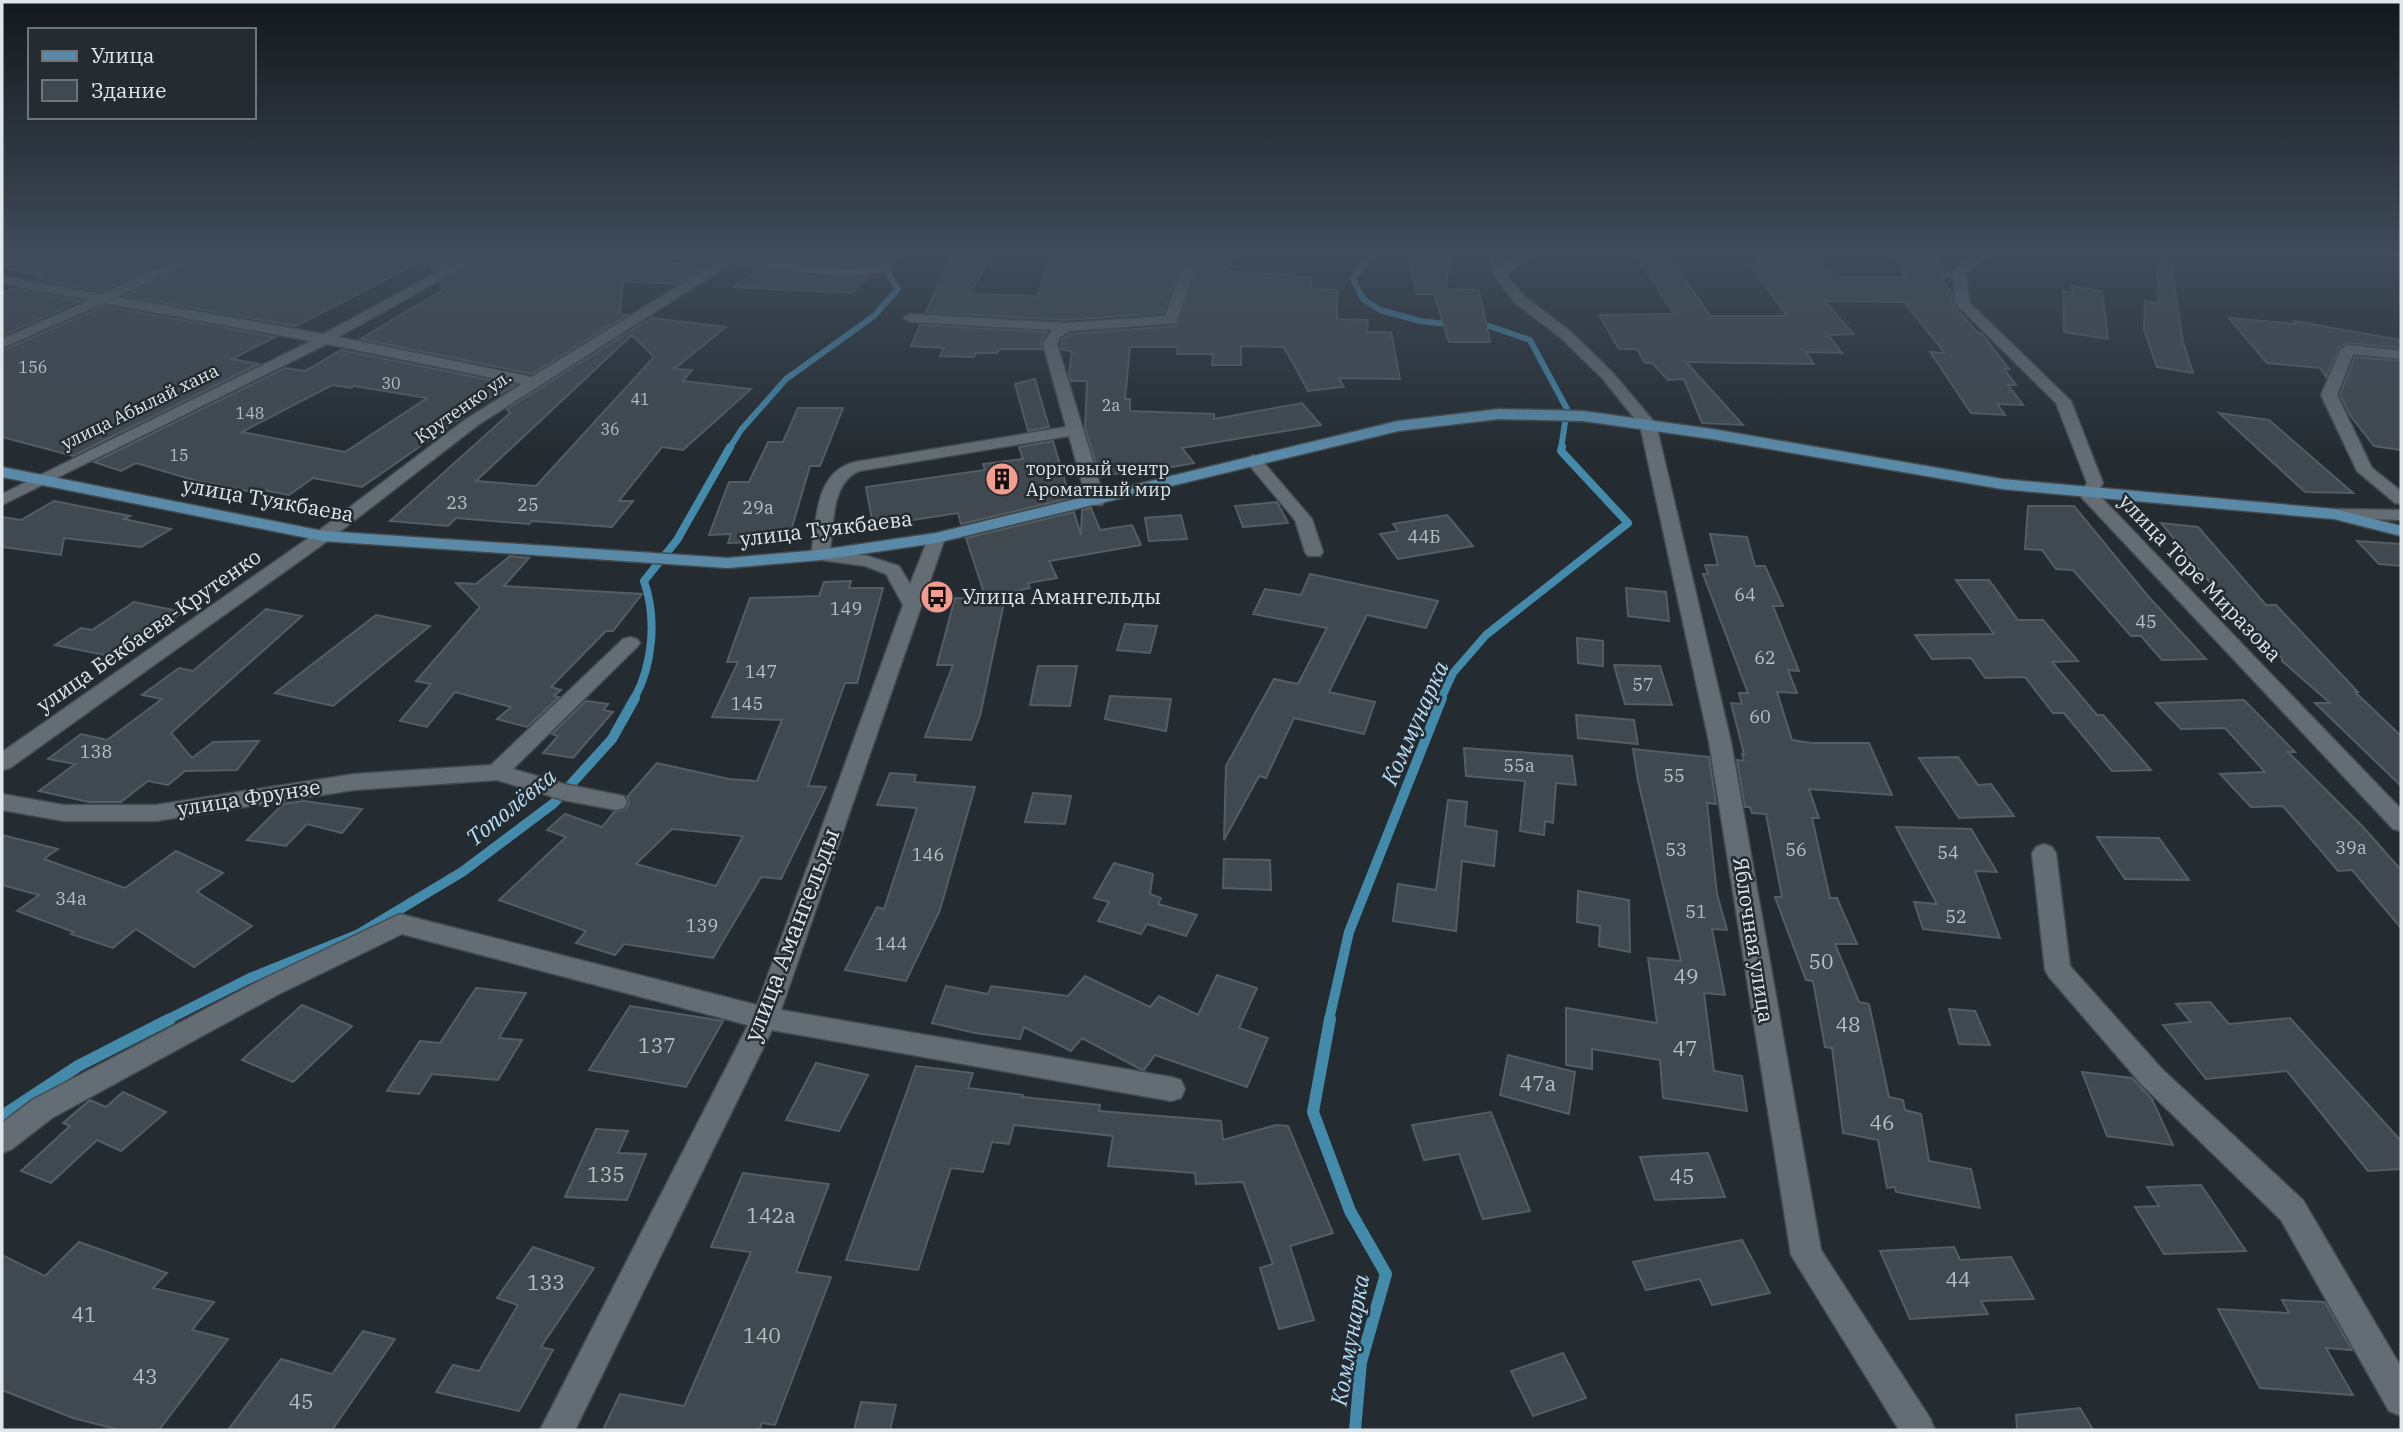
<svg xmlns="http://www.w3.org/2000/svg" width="2403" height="1432" font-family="'IBM Plex Serif',serif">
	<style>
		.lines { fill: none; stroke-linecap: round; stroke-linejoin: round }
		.stream-far3 { stroke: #438aab; stroke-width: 6 }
		.stream-far2 { stroke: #438aab; stroke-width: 8 }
		.stream-far1 { stroke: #438aab; stroke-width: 10 }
		.stream { stroke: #438aab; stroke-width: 12 }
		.building { fill: #40494f; stroke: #545d63; stroke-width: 2; fill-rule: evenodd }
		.minor-casing { stroke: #444b4f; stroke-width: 3 }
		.major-casing { stroke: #444b4f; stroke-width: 3 }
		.minor { fill: #646d73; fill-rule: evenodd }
		.major { fill: #5a8aa8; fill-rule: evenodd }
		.labels { text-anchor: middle; stroke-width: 5; stroke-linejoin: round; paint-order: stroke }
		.far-number-label { font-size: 16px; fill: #b8bfc2 }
		.far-street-label { font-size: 18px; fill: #e0e6e9; stroke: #242c31 }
		.far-poi-label { font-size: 18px; fill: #e0e6e9; stroke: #242c31; text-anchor: start }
		.number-label { font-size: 18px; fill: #b8bfc2 }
		.street-label { font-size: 21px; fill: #e0e6e9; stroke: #242c31 }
		.poi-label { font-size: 21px; fill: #e0e6e9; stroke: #242c31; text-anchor: start }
		.near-number-label { font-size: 21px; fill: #b8bfc2 }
		.water-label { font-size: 23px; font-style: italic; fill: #b5dbf5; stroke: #242c31 }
		.near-street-label { font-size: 24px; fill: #e0e6e9; stroke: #242c31 }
	</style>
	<rect width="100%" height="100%" fill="#242c31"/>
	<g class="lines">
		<g class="stream-far3">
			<polyline points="1372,253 1353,279 1363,299 1380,310 1420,321 1455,325"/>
			<polyline points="1476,326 1489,326 1530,340 1567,409 1561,449"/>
			<polyline points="729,449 741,430 786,379 874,316 898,289 881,263 891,254"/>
		</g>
		<g class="stream-far2">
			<path d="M634 699C653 665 657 618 644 581L677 540 730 447"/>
			<polyline points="1441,699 1453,673 1486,635 1628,523 1561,451 1562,447"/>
		</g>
		<g class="stream-far1">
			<polyline points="167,1020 250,978 357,935 462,872 554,803 612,739 635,698"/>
			<polyline points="1329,1020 1349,932 1442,698"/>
		</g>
		<g class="stream">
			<polyline points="1330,1019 1313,1112 1350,1211 1386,1274 1361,1362 1355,1430"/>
			<polyline points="2,1116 78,1066 170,1019"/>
		</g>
	</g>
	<g class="building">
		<polygon points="2,253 185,253 101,291 35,279 44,276 2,267"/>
		<polygon points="212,253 438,253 460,257 433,271 426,259 296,326 125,296"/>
		<polygon points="500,253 591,253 703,267 677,284 623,281 620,314 627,315 532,374 360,339 443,290 440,283 481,260 486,261"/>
		<polygon points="779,253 885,253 879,263 849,266 772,259"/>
		<polygon points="952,253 994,253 969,294 1038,296 1048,257 1137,258 1139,253 1185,253 1163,313 1066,320 926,312"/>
		<polygon points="1202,253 1236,253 1227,271 1311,277 1311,289 1337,290 1337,319 1368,320 1367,332 1391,332 1400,379 1339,378 1344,387 1308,391 1284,347 1241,346 1241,365 1212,365 1213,354 1177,354 1178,347 1130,347 1125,399 1130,399 1130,411 1214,414 1214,419 1302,403 1321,425 1182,448 1194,463 1167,468 1164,464 1100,477 1085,428 1087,381 1071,381 1069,373 1072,352 1061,349 1062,339 1070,334 1176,326"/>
		<polygon points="1409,253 1451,256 1446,289 1479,290 1490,342 1449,342 1434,294 1416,294"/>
		<polygon points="1635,253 1667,253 1710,316 1787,316 1750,265 1761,265 1752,253 1814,253 1833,276 1906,277 1892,253 1935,254 1951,277 1941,277 1952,294 1953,305 1978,333 1982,334 2009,369 2004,369 2016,385 2008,385 2023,405 1997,404 2005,415 1971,413 1930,352 1945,353 1904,302 1824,301 1854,334 1828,335 1842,353 1806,352 1814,364 1686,362 1743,425 1702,423 1684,379 1668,380 1652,363 1645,363 1637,349 1619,349 1599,315 1674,314"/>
		<polygon points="2171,262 2183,342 2193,373 2157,367 2144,330 2145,301 2158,303 2158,263"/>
		<polygon points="757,270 849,280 868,277 851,293 734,287"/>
		<polygon points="2072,286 2102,291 2108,339 2064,332 2063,291 2073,293"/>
		<polygon points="12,289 80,301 2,336 2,293"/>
		<polygon points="104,306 275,337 232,359 259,364 73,456 2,437 2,351"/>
		<path d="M651 318 726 327 674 369 692 370 683 381 751 389 683 450 662 447 619 501H633L612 527 532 521 529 524 456 518 448 526 390 521 510 413 507 409ZM632 335 654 357 536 486 476 481Z"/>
		<polygon points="2229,318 2295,324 2294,321 2401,340 2401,348 2347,343 2339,348 2326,377 2320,368 2267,363"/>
		<polygon points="920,325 1047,332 1041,343 1042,349 999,349 997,353 976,353 974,357 940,356 944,348 911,346"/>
		<path d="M341 350 515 385 497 396 495 394 362 487 313 478 289 495 263 490 258 493 197 481 136 463 121 471 94 462 285 368 305 371ZM332 385 351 388 354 386 427 398 345 452 242 432Z"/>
		<polygon points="2355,357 2401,361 2401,450 2374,446 2350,415 2340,395"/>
		<polygon points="1035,379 1049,427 1028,431 1015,384"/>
		<polygon points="798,408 843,408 820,466 810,466 788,541 728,543 731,534 709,535 729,482 749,482 768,442 783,442"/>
		<polygon points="2219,413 2269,420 2353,493 2305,492"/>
		<polygon points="1053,441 1070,498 961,524 958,513 873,526 866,487 985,470 983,464 1023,459 1019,447"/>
		<polygon points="54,501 130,516 124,519 171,529 141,547 64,538 61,555 2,547 2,517 21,520"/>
		<polygon points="1277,502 1288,523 1243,527 1235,506"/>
		<polygon points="2028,506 2074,506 2147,595 2206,659 2162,660 2141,636 2131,636 2073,570 2056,569 2042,550 2025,549"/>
		<polygon points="1091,508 1100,530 1132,525 1141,545 1049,561 1057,578 1028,583 1030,588 1006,593 980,716 971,740 925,737 953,665 937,665 955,598 986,599 966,538 1074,512 1081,535 1082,510"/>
		<polygon points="1181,515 1187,539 1149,541 1145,518"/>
		<polygon points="1447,515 1473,546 1398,559 1380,534 1398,531 1393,524"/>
		<polygon points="2161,523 2198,527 2266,605 2276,605 2358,692 2355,692 2401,736 2401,786 2315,703 2330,703 2282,661 2282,658 2256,638"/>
		<polygon points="1710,534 1747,537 1755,566 1765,566 1783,606 1773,606 1799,671 1788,670 1797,693 1777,692 1792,740 1812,743 1869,743 1892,795 1809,789 1819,818 1812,818 1830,898 1837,898 1857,944 1835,944 1859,1002 1869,1004 1889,1097 1903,1100 1905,1110 1921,1114 1929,1161 1971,1169 1980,1208 1896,1192 1895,1187 1887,1188 1878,1140 1843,1133 1832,1048 1825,1047 1813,981 1806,980 1775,897 1782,897 1766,814 1752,813 1750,807 1745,807 1737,760 1744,761 1742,754 1744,754 1731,703 1742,704 1739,693 1748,693 1703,574 1708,574 1705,565 1718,565"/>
		<polygon points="2357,541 2401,544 2401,566 2379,564"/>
		<polygon points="510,556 529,558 504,586 642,594 613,631 606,631 551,687 561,690 554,696 559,697 527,727 497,719 511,707 455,692 427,727 400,721 431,684 416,681 480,607 456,583 476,584"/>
		<polygon points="1310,574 1438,601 1426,628 1367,615 1329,692 1375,702 1364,734 1294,718 1266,778 1259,776 1224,840 1226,766 1274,679 1298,684 1327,628 1253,614 1265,589 1301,595"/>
		<polygon points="1956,580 1989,580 2018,620 2043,620 2078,661 2052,662 2097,715 2103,715 2151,770 2112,771 2064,713 2053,713 2025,677 1985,678 1971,658 1932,659 1915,635 1994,634"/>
		<path d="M851 581 849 588H883L857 683H845L808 786 826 787 781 879 761 877 713 958 624 944 615 955 576 943 586 931 499 900 566 837 547 830 565 814 602 827 614 812 626 809 629 803 627 797 657 763 729 779 757 781 782 720 712 717 738 662H727L750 598 819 596 824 582ZM672 829 743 836 716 886 636 864Z"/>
		<polygon points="1626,588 1666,592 1669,621 1628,616"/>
		<polygon points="134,602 183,612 114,657 55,645 81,628 92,630"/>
		<polygon points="266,609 302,616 171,733 192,758 213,742 259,741 237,770 185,771 168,785 148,781 121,802 89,802 39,791 75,764 48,759 81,734 107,740 162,699 142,695 179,668 193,671"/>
		<polygon points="376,615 430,626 333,706 275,693"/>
		<polygon points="1125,624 1157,626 1150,653 1117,650"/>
		<polygon points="1577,638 1603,641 1603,666 1578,663"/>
		<polygon points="1614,665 1660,666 1672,705 1625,704"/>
		<polygon points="1038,666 1077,666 1070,706 1030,705"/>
		<polygon points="1110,696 1171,699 1166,731 1105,719"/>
		<polygon points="2244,700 2295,752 2288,752 2364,828 2401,870 2401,928 2352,870 2338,871 2283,806 2251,807 2220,774 2265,772 2225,728 2181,729 2156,703"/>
		<polygon points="586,701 608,704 603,710 613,712 573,758 543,753 558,736 552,734"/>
		<polygon points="1576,715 1634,720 1638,744 1578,738"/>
		<polygon points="1464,748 1572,756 1576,785 1556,783 1553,823 1545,821 1544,835 1520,831 1525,781 1466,776"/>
		<polygon points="1633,749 1709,757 1716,804 1707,803 1717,894 1727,930 1712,929 1725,995 1704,993 1714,1071 1742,1076 1747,1111 1663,1098 1660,1060 1592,1049 1592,1069 1566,1065 1566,1008 1657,1023 1648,958 1681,961 1638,781"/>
		<polygon points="1958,757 1978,785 1991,784 2014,816 1959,818 1919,758"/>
		<polygon points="890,773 916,775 914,782 975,787 940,910 906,981 845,970 877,907 884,909 917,808 877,805"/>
		<polygon points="1033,793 1071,796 1065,824 1025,822"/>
		<polygon points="1448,800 1467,802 1465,826 1497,831 1494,866 1462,861 1456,931 1393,921 1398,884 1436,890"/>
		<polygon points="304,801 362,809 342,833 307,824 286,846 247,840 283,804"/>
		<polygon points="1896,827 1971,829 1997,872 1975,871 2000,938 1923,929 1914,902 1937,904"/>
		<polygon points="2,835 58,849 44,859 125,888 176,851 223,873 197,892 252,926 194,967 136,929 113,948 71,934 74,932 17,911 39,895 2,885"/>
		<polygon points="2097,837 2159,838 2189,880 2125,879"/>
		<polygon points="1224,859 1270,860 1271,890 1223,888"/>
		<polygon points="1114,863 1153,874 1150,894 1161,898 1158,904 1197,915 1186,936 1147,924 1141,934 1098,921 1109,902 1094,898"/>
		<polygon points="1578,891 1629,900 1630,952 1599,946 1600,926 1577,922"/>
		<polygon points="1217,975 1257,988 1239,1028 1268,1038 1247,1087 1155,1055 1144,1070 1140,1069 1082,1038 1071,1051 1024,1027 1020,1039 975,1033 932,1023 946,986 988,994 991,986 1068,996 1085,976 1150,1007 1159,996 1198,1015"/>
		<polygon points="476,988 526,993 499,1038 522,1040 498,1080 432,1074 419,1094 387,1091 420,1041 440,1043"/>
		<polygon points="2210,1002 2229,1024 2290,1018 2401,1141 2401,1169 2368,1171 2287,1071 2206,1079 2163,1025 2191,1022 2176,1004"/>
		<polygon points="302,1005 352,1026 293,1082 242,1060"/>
		<polygon points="630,1006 723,1021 686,1087 589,1070"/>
		<polygon points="1949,1009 1975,1011 1990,1045 1959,1044"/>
		<polygon points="1508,1055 1575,1072 1569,1114 1500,1095"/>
		<polygon points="816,1063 868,1075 839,1131 786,1120"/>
		<polygon points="916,1066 973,1073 968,1088 1023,1095 1022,1097 1100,1105 1099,1111 1221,1121 1223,1140 1276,1125 1288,1126 1333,1233 1290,1246 1314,1320 1279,1329 1260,1268 1273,1264 1243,1182 1196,1184 1195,1173 1108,1166 1113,1136 1014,1125 1009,1144 992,1142 983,1172 951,1168 918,1270 846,1260"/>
		<polygon points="2082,1072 2132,1078 2152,1099 2173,1145 2107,1136"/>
		<polygon points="123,1092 166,1112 121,1151 97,1140 51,1183 21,1171 70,1126 63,1123 90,1100 106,1107"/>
		<polygon points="1491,1112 1530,1211 1483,1219 1459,1154 1424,1160 1412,1125"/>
		<polygon points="596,1129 628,1131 618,1153 646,1154 627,1200 565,1197"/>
		<polygon points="1708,1153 1725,1197 1655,1200 1640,1157"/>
		<polygon points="743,1173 829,1184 796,1272 831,1277 775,1425 762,1423 759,1430 603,1430 620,1394 684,1406 751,1252 711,1247"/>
		<polygon points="2201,1185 2246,1251 2164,1254 2135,1207 2159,1206 2147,1187"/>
		<polygon points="1742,1240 1770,1293 1712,1305 1700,1279 1646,1290 1633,1262"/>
		<polygon points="79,1242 167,1273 153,1288 214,1302 192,1330 228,1339 159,1430 120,1430 73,1418 2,1390 2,1255 45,1276"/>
		<polygon points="533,1247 594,1268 541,1347 553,1350 519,1411 436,1392 453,1365 479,1371 518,1305 497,1298"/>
		<polygon points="1954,1247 1960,1260 2011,1257 2034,1299 1981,1301 1988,1314 1910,1319 1880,1251"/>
		<polygon points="2282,1300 2325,1302 2352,1350 2326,1348 2353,1395 2260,1388 2218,1309 2289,1313"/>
		<polygon points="363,1331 395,1339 332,1430 228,1430 281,1359 332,1374"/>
		<polygon points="1563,1353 1586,1398 1533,1416 1511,1371"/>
		<polygon points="861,1402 896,1405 890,1430 854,1430"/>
		<polygon points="2080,1408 2093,1430 2017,1430 2016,1415"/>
	</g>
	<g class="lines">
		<defs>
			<g id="minor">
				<polygon points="192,253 209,253 117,297 323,334 473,253 489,253 338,337 532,377 715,263 661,257 655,253 725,256 745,253 740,258 849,269 880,265 889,253 902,253 889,271 849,277 730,264 478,425 329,540 10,768 2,770 2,752 317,532 466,419 522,384 327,344 2,505 2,494 311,341 104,303 2,348 2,339 89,300 2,284 2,276 101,294"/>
				<path d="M1188 253H1200L1176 323 1069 331 1060 337 1057 344 1105 501 1102 505H1090L1087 501 1069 436 859 471C831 483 834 524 830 551L868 556 899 566 910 584 930 534H942L945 538 781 1010 1171 1077 1181 1080 1185 1089 1181 1098 1171 1101 772 1030 575 1430H540L748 1025 402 934 279 994 52 1118 12 1149 2 1153V1123L32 1100 261 980 400 914 757 1005 903 605 886 574 865 566 814 559 811 555C817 521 814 472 855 462L1066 427 1043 344 1052 330 910 322 903 318 910 314 1066 323 1165 316Z"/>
				<polygon points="1489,253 1501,253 1504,265 1519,253 1534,253 1506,275 1525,297 1570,331 1612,372 1656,424 1731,742 1821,1250 1930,1418 1935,1430 1899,1430 1791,1255 1709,742 1640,425 1602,378 1560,337 1515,303 1493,274"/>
				<polygon points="1976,253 1991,253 1966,273 1969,302 2071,401 2103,483 2097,493 2401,809 2401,831 2393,829 2082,498 2080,494 2087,483 2056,403 1955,303 1953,272"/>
				<polygon points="2348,345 2401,351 2401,359 2353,354 2337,395 2372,468 2401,491 2401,504 2395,503 2357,471 2321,395 2341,349"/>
				<polygon points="1253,455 1259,457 1312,519 1323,552 1320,556 1308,556 1305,552 1295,520 1245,460"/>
				<polygon points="2334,509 2401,510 2401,520 2328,518 2325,514"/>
				<polygon points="630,637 637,639 640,643 637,647 513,769 564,784 624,796 627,802 624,808 616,810 563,800 497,780 354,790 156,821 64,821 2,810 2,794 64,805 156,805 354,774 491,765 623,639"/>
				<polygon points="2044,844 2052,847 2056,853 2070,966 2162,1069 2303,1200 2401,1367 2401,1416 2389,1411 2281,1220 2142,1085 2049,977 2045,970 2032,853 2036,847"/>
			</g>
			<polygon id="major" points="1499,409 1583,411 1712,429 2002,479 2334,509 2401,526 2401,536 2334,519 2002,489 1712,439 1583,421 1499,419 1398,431 936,543 820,560 728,568 323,541 2,477 2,467 323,531 728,558 820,550 936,533 1398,421"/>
		</defs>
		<use href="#minor" class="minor-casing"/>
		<use href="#major" class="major-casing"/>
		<use href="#minor" class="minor"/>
		<use href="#major" class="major"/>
	</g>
	<linearGradient id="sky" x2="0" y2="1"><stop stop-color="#14181b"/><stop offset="0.56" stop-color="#3f4b5a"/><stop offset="1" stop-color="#3f4b5a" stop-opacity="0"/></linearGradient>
	<rect width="2403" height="454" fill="url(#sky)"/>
	<defs>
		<symbol id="building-disc" viewBox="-11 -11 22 22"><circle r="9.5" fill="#f59c91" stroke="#242c31"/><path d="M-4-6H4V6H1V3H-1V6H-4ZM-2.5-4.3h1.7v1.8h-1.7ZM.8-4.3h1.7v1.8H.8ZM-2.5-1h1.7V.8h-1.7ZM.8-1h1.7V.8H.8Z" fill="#111"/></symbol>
		<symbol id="bus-disc" viewBox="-11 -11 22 22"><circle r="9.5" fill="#f59c91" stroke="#242c31"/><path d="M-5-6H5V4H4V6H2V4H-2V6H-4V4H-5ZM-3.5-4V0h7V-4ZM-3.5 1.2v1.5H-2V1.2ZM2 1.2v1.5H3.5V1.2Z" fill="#111"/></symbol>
	</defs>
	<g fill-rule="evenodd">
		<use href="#building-disc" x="983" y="460" width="38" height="38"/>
		<use href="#bus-disc" x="918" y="578" width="38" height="38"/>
	</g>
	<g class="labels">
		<g class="far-number-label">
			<text x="33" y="373">156</text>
			<text x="391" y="389">30</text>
			<text x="640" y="405">41</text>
			<text x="1111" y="411">2а</text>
			<text x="250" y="419">148</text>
			<text x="610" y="435">36</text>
			<text x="179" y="461">15</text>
		</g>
		<g class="far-street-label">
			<text transform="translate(140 407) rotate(-26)" y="6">улица Абылай хана</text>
			<text transform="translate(463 407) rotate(-35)" y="6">Крутенко ул.</text>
		</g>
		<g class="far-poi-label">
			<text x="1026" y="475">торговый чентр<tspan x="1026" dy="21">Ароматный мир</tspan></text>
		</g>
		<g class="number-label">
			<text x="457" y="509">23</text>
			<text x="528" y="511">25</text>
			<text x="758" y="514">29а</text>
			<text x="1424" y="543">44Б</text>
			<text x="1745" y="601">64</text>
			<text x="846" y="615">149</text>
			<text x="2146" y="628">45</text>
			<text x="1765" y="664">62</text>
			<text x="761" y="678">147</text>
			<text x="1643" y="691">57</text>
			<text x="747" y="710">145</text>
			<text x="1760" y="723">60</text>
			<text x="96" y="758">138</text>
			<text x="1519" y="772">55а</text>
			<text x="1674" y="782">55</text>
			<text x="2351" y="854">39а</text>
			<text x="1676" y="856">53</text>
			<text x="1796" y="856">56</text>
			<text x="1948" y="859">54</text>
			<text x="928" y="861">146</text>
			<text x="71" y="905">34а</text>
			<text x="1696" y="918">51</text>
			<text x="1956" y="923">52</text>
			<text x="702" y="932">139</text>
			<text x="891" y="950">144</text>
		</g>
		<g class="street-label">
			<text transform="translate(268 500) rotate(10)" y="7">улица Туякбаева</text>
			<text transform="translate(826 529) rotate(-7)" y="7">улица Туякбаева</text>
			<text transform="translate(2200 578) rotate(46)" y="7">улица Торе Миразова</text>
			<text transform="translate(149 631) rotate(-35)" y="7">улица Бекбаева-Крутенко</text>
			<text transform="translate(249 798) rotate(-9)" y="7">улица Фрунзе</text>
			<text transform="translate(1753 940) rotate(81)" y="7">Яблочная улица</text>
		</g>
		<g class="poi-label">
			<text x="962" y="604">Улица Амангельды</text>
		</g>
		<g class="near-number-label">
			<text x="1821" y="969">50</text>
			<text x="1686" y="984">49</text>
			<text x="1848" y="1032">48</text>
			<text x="657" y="1053">137</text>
			<text x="1685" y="1056">47</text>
			<text x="1538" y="1091">47а</text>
			<text x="1882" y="1130">46</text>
			<text x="606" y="1182">135</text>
			<text x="1682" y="1184">45</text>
			<text x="771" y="1223">142а</text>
			<text x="1958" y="1287">44</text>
			<text x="546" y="1290">133</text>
			<text x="84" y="1322">41</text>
			<text x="762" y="1343">140</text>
			<text x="145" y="1384">43</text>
			<text x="301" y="1409">45</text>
		</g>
		<g class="water-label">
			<text transform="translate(1415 723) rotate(-66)" y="8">Коммунарка</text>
			<text transform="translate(511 807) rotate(-39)" y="8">Тополёвка</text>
			<text transform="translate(1350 1340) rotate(-80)" y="8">Коммунарка</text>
		</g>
		<g class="near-street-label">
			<text transform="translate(792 935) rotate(-69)" y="8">улица Амангельды</text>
		</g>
	</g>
	<rect width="2403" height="1432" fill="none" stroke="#e0e6e9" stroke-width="7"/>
	<rect x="28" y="28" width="228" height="91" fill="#242c31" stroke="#6f767b" stroke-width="2"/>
	<rect x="42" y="51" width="35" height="10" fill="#5a8aa8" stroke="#6f767b" stroke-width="2"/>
	<text x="91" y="63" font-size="21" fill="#e0e6e9">Улица</text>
	<rect x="42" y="80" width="35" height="21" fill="#40494f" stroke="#6f767b" stroke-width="2"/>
	<text x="91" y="98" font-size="21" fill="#e0e6e9">Здание</text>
</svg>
